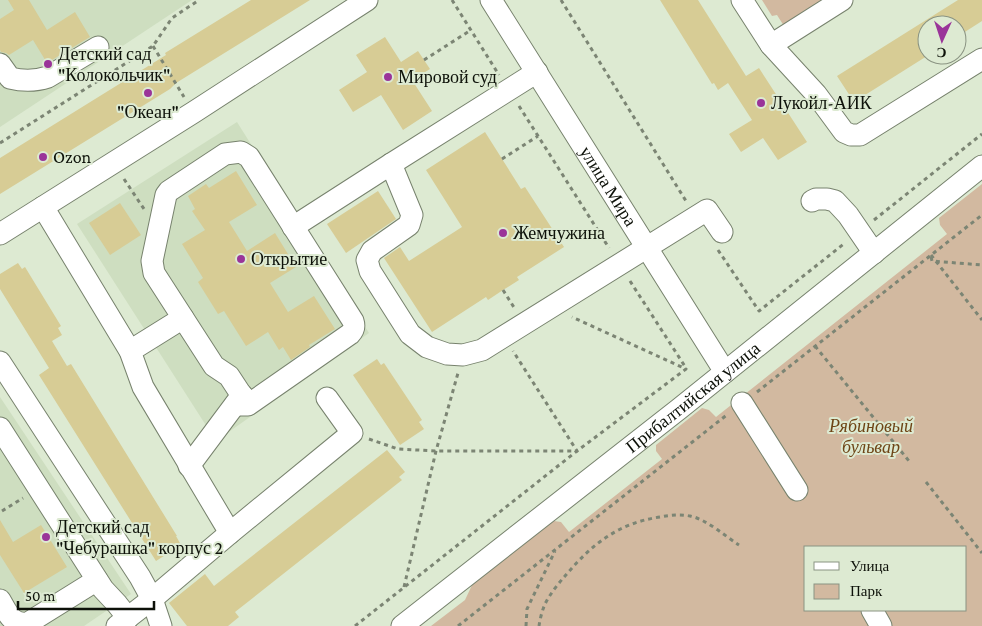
<svg xmlns="http://www.w3.org/2000/svg" width="982" height="626" font-family="'Crimson Pro',serif">
	<style>
		.built { fill: #cedec0 }
		.green { fill: #d2b9a0; fill-rule: evenodd }
		.building { fill: #d7cc95 }
		.lines { fill: none; stroke-linecap: round; stroke-linejoin: round }
		.minor-casing { stroke: #77826d; stroke-width: 23 }
		.path { stroke: #7c8574; stroke-width: 3; stroke-dasharray: 4 4; stroke-linecap: butt }
		.minor { stroke: #fff; stroke-width: 21 }
		.poi-dot { fill: #9a3499; stroke: #ddead2; stroke-width: 2 }
		.labels { text-anchor: middle; stroke-width: 4; stroke-linejoin: round; paint-order: stroke }
		.poi-label { font-size: 18px; fill: #0d1109; stroke: #ddead2; text-anchor: start }
		.street-label { font-size: 18px; fill: #0d1109; stroke: #ddead2 }
		.park-label { font-size: 18px; font-style: italic; fill: #6e4516; stroke: #ddead2 }
	</style>
	<rect width="100%" height="100%" fill="#ddead2"/>
	<g class="built">
		<polygon points="0,0 192,0 0,127"/>
		<polygon points="237,122 369,333 223,436 207,427 77,224"/>
		<polygon points="0,397 131,594 84,626 0,626"/>
	</g>
	<g class="green">
		<polygon points="762,0 825,0 784,26 777,15 772,16"/>
		<path d="M982 184V626H431L465 600 473 583 554 521 561 522 569 532 662 459 656 451V445L702 408 709 410 716 417 947 234 940 225 939 218ZM806 547H966V610H806Z"/>
	</g>
	<g class="building">
		<polygon points="8,0 29,0 47,30 75,12 90,37 47,63 33,40 9,55 6,53 1,52 0,50 0,19 14,10"/>
		<polygon points="251,0 310,0 176,83 170,89 0,194 0,158 166,55 165,53"/>
		<polygon points="660,0 698,0 746,76 759,68 807,142 778,160 763,138 741,152 729,134 752,120 728,83 718,90 714,83 712,84"/>
		<polygon points="958,0 982,0 982,21 957,37 957,25 927,25 927,56 854,102 837,76"/>
		<polygon points="385,37 401,62 418,51 430,69 412,80 432,111 403,130 381,95 353,112 339,90 367,72 356,55"/>
		<polygon points="485,132 521,189 525,187 564,247 517,277 519,280 503,290 488,300 486,297 432,332 384,258 400,247 409,261 462,227 426,170"/>
		<polygon points="236,171 257,205 229,222 247,251 275,233 296,267 270,283 288,312 314,296 335,329 309,345 310,347 291,360 283,347 279,350 268,332 246,346 224,311 218,314 198,282 203,278 182,244 205,230 192,211 195,209 188,196 206,184 209,188"/>
		<polygon points="378,191 396,219 346,253 327,224"/>
		<polygon points="120,203 141,235 110,255 89,223"/>
		<polygon points="18,263 22,269 25,267 61,326 58,328 62,335 52,341 67,366 71,364 177,536 176,536 181,545 156,561 39,375 49,368 0,289 0,274"/>
		<polygon points="377,359 381,365 384,363 422,420 419,422 424,429 400,445 353,375"/>
		<polygon points="387,450 405,472 399,477 402,480 235,612 239,617 228,626 187,626 169,603 205,574 214,586"/>
		<polygon points="0,520 13,542 41,525 67,567 24,593 0,555"/>
	</g>
	<g class="lines">
		<defs>
			<g id="minor">
				<path id="s1" d="M491 0 725 372"/>
				<polyline points="742,0 771,45 842,0"/>
				<polyline points="771,45 816,94 844,132 851,135 860,135 982,59"/>
				<path d="M0 64 10 78C22 81 36 81 48 77L98 47"/>
				<polyline points="391,164 412,215 409,225 372,251 367,260 370,271 410,334 427,347 447,354 463,355 482,350 707,210 722,232"/>
				<polyline points="812,201 816,199 827,199 835,201 848,215 874,253"/>
				<polyline points="43,207 130,351 143,387 230,533"/>
				<polyline points="293,227 391,164 537,72"/>
				<polyline points="0,234 194,112 367,0"/>
				<polyline points="130,351 183,318"/>
				<polyline points="0,362 140,577 152,599 161,626"/>
				<polyline points="742,403 797,490"/>
				<path d="M235 405H248L350 334C354 330 355 327 353 321L249 157 241 152 225 154 169 191 166 195 152 261 154 273 214 366 229 376 248 405"/>
				<polyline points="0,428 103,589 117,604 128,618"/>
				<polyline points="189,466 242,395"/>
				<path d="M0 600C7 612 12 626 28 623L97 580"/>
				<polyline points="872,610 881,626"/>
				<polyline points="117,626 152,599 230,533 352,433 327,398"/>
				<path id="s2" d="M402 626 679 409 982 166"/>
			</g>
		</defs>
		<use href="#minor" class="minor-casing"/>
		<g class="path">
			<polyline points="452,0 499,75"/>
			<polyline points="561,0 686,201"/>
			<polyline points="153,46 184,97"/>
			<polyline points="424,60 471,30"/>
			<polyline points="519,106 609,248"/>
			<polyline points="0,143 153,46 172,18 199,0"/>
			<polyline points="502,159 538,136"/>
			<polyline points="124,179 144,209"/>
			<polyline points="874,220 982,134"/>
			<polyline points="718,250 759,311 845,243"/>
			<polyline points="931,255 982,320"/>
			<polyline points="931,257 932,261 982,265"/>
			<polyline points="630,281 686,368"/>
			<polyline points="503,290 515,309"/>
			<polyline points="815,346 909,461"/>
			<polyline points="757,392 982,215"/>
			<polyline points="369,439 398,449 436,451 577,451 513,351"/>
			<polyline points="926,482 982,553"/>
			<polyline points="2,511 23,498"/>
			<polyline points="404,587 436,451 458,373"/>
			<polyline points="355,626 577,451 686,369 572,317"/>
			<polyline points="458,626 728,414"/>
			<polyline points="526,626 527,609 555,551"/>
			<path d="M539 626C540 619 542 611 545 604 550 594 558 584 565 576 591 545 618 523 660 517 670 515 680 514 690 516 706 519 725 536 739 545"/>
		</g>
		<use href="#minor" class="minor"/>
	</g>
	<g class="poi-dot">
		<circle cx="48" cy="64" r="5"/>
		<circle cx="388" cy="77" r="5"/>
		<circle cx="148" cy="93" r="5"/>
		<circle cx="761" cy="103" r="5"/>
		<circle cx="43" cy="157" r="5"/>
		<circle cx="503" cy="233" r="5"/>
		<circle cx="241" cy="259" r="5"/>
		<circle cx="46" cy="537" r="5"/>
	</g>
	<g class="labels">
		<g class="poi-label">
			<text x="58" y="60">Детский сад<tspan x="58" dy="21">"Колокольчик"</tspan></text>
			<text x="398" y="83">Мировой суд</text>
			<text x="771" y="109">Лукойл-АИК</text>
			<text x="148" y="118" text-anchor="middle">"Океан"</text>
			<text x="53" y="163">Ozon</text>
			<text x="513" y="239">Жемчужина</text>
			<text x="251" y="265">Открытие</text>
			<text x="56" y="533">Детский сад<tspan x="56" dy="21">"Чебурашка" корпус 2</tspan></text>
		</g>
		<g class="street-label">
			<text dy="6" stroke="none"><textPath href="#s1" startOffset="220">улица Мира</textPath></text>
			<text dy="6" stroke="none"><textPath href="#s2" startOffset="370">Прибалтийская улица</textPath></text>
		</g>
		<g class="park-label">
			<text x="871" y="432">Рябиновый<tspan x="871" dy="21">бульвар</tspan></text>
		</g>
	</g>
	<rect x="804" y="546" width="162" height="65" fill="#ddead2" stroke="#8a9382"/>
	<rect x="814" y="562" width="25" height="8" fill="#ffffff" stroke="#8a9382"/>
	<text x="850" y="571" font-size="15" fill="#0d1109">Улица</text>
	<rect x="814" y="584" width="25" height="15" fill="#d2b9a0" stroke="#8a9382"/>
	<text x="850" y="596" font-size="15" fill="#0d1109">Парк</text>
	<g transform="translate(942 40) rotate(183)"><circle r="24" fill="#ddead2" stroke="#8a9382"/>
	<path d="M0-4L9 19L0 12L-9 19Z" fill="#9a3499"/>
	<text y="-8" font-size="14" font-weight="bold" text-anchor="middle" fill="#0d1109">С</text>
	</g>
	<path d="M18 601v8h136v-8" fill="none" stroke="#0d1109" stroke-width="2.5"/>
	<text x="25" y="601" font-size="15" fill="#0d1109" stroke="#ddead2" stroke-width="4" paint-order="stroke">50 m</text>
</svg>
